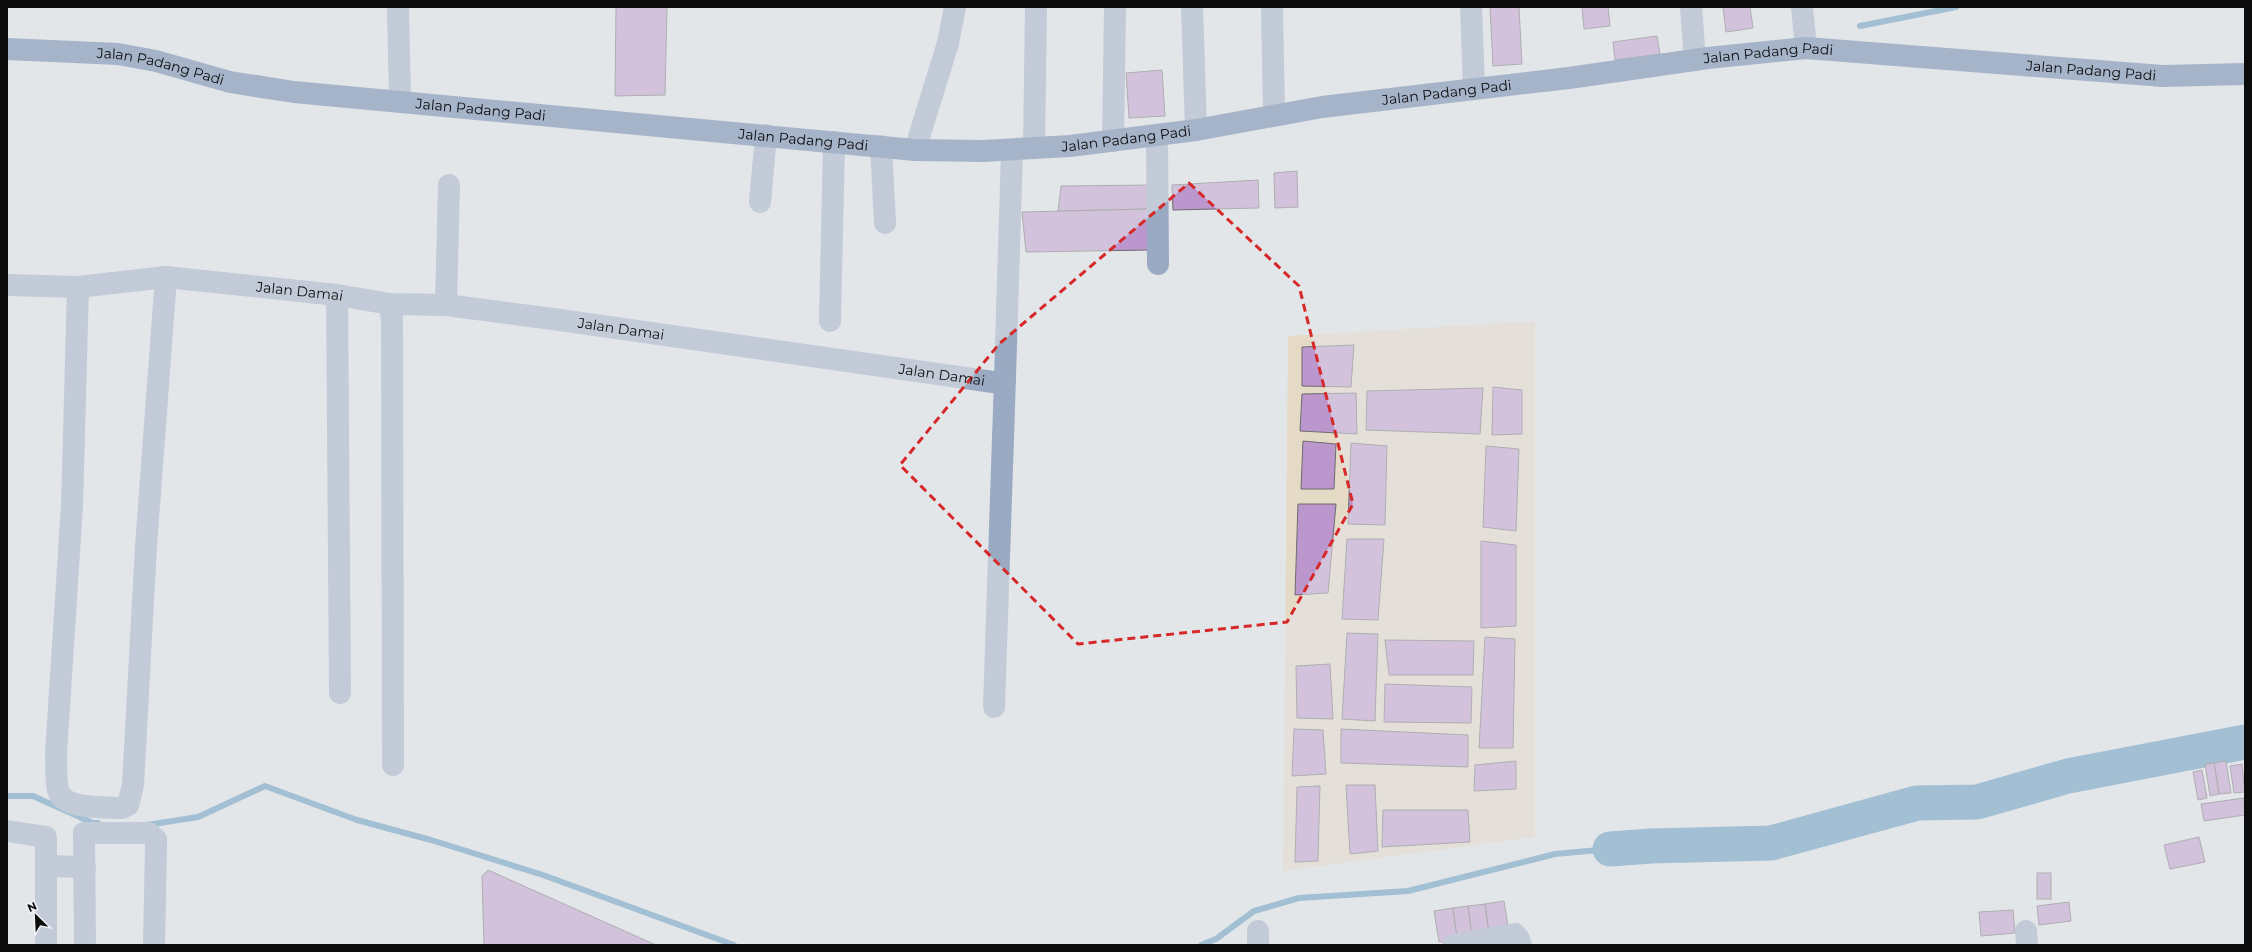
<svg xmlns="http://www.w3.org/2000/svg" width="2252" height="952" font-family="Montserrat,sans-serif">
	<style>
		.education { fill: #e5dac6 }
		.lines { fill: none; stroke-linecap: round; stroke-linejoin: round }
		.stream { stroke: #5491b8; stroke-width: 6 }
		.river { stroke: #5491b8; stroke-width: 35 }
		.building { fill: #bc97cd; stroke: #6d6b6e }
		.minor { stroke: #9aaac2; stroke-width: 22 }
		.major { stroke: #5c78a2; stroke-width: 22 }
		.marked { fill: none; stroke: #d62828; stroke-width: 3; stroke-dasharray: 8 5; stroke-linejoin: round }
		.labels { text-anchor: middle; stroke-width: 3.5; stroke-linejoin: round; paint-order: stroke }
		.street-label { font-size: 14px; fill: #0c0c0d; stroke: #f0f3f6 }
	</style>
	<rect width="100%" height="100%" fill="#e3e6e9"/>
	<polygon class="education" points="1535,321 1535,837 1283,871 1288,336"/>
	<g class="lines">
		<g class="stream">
			<polyline points="1860,26 1956,7"/>
			<polyline points="7,796 33,796 93,823 98,823"/>
			<polyline points="147,825 198,817 265,786 357,820 431,840 543,875 734,945"/>
			<polyline points="1201,945 1216,939 1254,911 1299,898 1408,891 1555,854 1610,849"/>
		</g>
		<polyline class="river" points="1610,849 1651,846 1771,843 1917,803 1977,802 2068,776 2245,742"/>
	</g>
	<g class="building">
		<polygon points="616,7 667,7 665,95 615,96"/>
		<polygon points="1490,7 1519,7 1522,64 1493,66"/>
		<polygon points="1582,7 1608,7 1610,26 1584,29"/>
		<polygon points="1723,7 1750,7 1753,28 1726,32"/>
		<polygon points="1657,36 1660,54 1615,60 1613,42"/>
		<polygon points="1162,70 1165,116 1129,118 1126,73"/>
		<polygon points="1297,171 1298,207 1275,208 1274,173"/>
		<polygon points="1258,180 1259,208 1173,210 1172,185"/>
		<polygon points="1151,185 1148,209 1058,211 1061,186"/>
		<polygon points="1148,209 1149,250 1026,252 1022,212"/>
		<polygon points="1354,345 1351,387 1302,386 1302,347"/>
		<polygon points="1493,387 1522,390 1522,434 1492,435"/>
		<polygon points="1483,388 1480,434 1366,430 1367,391"/>
		<polygon points="1356,393 1357,434 1300,431 1302,394"/>
		<polygon points="1303,441 1336,444 1334,489 1301,489"/>
		<polygon points="1351,443 1387,446 1385,525 1348,524"/>
		<polygon points="1486,446 1519,449 1516,531 1483,527"/>
		<polygon points="1298,504 1336,504 1328,593 1295,595"/>
		<polygon points="1347,539 1384,539 1378,620 1342,619"/>
		<polygon points="1481,541 1516,545 1516,626 1481,628"/>
		<polygon points="1347,633 1378,634 1375,721 1342,719"/>
		<polygon points="1485,637 1515,639 1513,748 1479,748"/>
		<polygon points="1385,640 1474,641 1473,675 1389,675"/>
		<polygon points="1330,664 1333,719 1297,718 1296,666"/>
		<polygon points="1385,684 1472,687 1471,723 1384,722"/>
		<polygon points="1294,729 1323,730 1326,774 1292,776"/>
		<polygon points="1341,729 1468,735 1468,767 1341,763"/>
		<polygon points="1516,761 1516,789 1474,791 1475,765"/>
		<polygon points="2226,761 2231,793 2219,794 2214,763"/>
		<polygon points="2214,763 2219,794 2210,796 2205,764"/>
		<polygon points="2242,764 2245,792 2234,793 2230,766"/>
		<polygon points="2202,770 2207,798 2198,800 2193,772"/>
		<polygon points="1346,785 1375,785 1378,851 1350,854"/>
		<polygon points="1320,786 1318,861 1295,862 1297,787"/>
		<polygon points="2244,798 2245,815 2204,821 2201,804"/>
		<polygon points="1383,810 1468,810 1470,842 1382,847"/>
		<polygon points="2199,837 2205,862 2170,869 2164,845"/>
		<polygon points="488,870 656,945 484,945 482,876"/>
		<rect x="2037" y="873" width="14" height="26"/>
		<polygon points="1504,901 1509,932 1489,935 1485,904"/>
		<polygon points="2069,902 2071,921 2039,925 2037,906"/>
		<polygon points="1485,904 1489,935 1472,937 1468,906"/>
		<polygon points="1468,906 1472,937 1457,939 1453,908"/>
		<polygon points="1453,908 1457,939 1439,942 1434,911"/>
		<polygon points="2013,910 2015,933 1981,936 1979,912"/>
	</g>
	<g class="lines">
		<g class="minor">
			<polyline points="398,7 400,100"/>
			<polyline points="1192,7 1196,130"/>
			<polyline points="1272,7 1274,115"/>
			<polyline points="1471,7 1474,89"/>
			<polyline points="1691,7 1695,60"/>
			<polyline points="1802,7 1806,48"/>
			<polyline points="1157,135 1158,264"/>
			<polyline points="1113,141 1115,7"/>
			<polyline points="881,146 885,223"/>
			<polyline points="1034,148 1036,7"/>
			<polyline points="915,150 948,43 955,7"/>
			<polyline points="760,202 766,135"/>
			<path id="s1" d="M7 285 78 287 166 277 337 295 390 304 446 305 560 320 1000 383 1005 378 1012 150"/>
			<path d="M78 287 72 506 56 753C57 765 55 778 58 790 63 810 105 807 122 808L128 805 133 785 146 546 166 277"/>
			<polyline points="337,295 340,693"/>
			<polyline points="390,304 392,320 393,765"/>
			<polyline points="446,305 449,185"/>
			<polyline points="830,321 834,142"/>
			<polyline points="994,707 1005,378"/>
			<polyline points="7,831 46,837 46,945"/>
			<polyline points="46,866 85,867"/>
			<polyline points="1258,931 1258,945"/>
			<polyline points="2026,931 2027,945"/>
			<polyline points="85,945 84,833 149,833 156,839 156,846 154,945"/>
			<polyline points="1453,945 1515,934 1519,939 1521,945"/>
		</g>
		<path class="major" id="s2" d="M7 49 118 54 156 61 230 82 294 92 915 150 983 151 1070 146 1196 130 1322 107 1569 78 1708 58 1806 48 2163 76 2245 74"/>
	</g>
	<path d="M0 0H2252V952H0ZM1189 183 1299 286 1353 504 1287 622 1078 644 900 465 999 344Z" fill="#e3e6e9" fill-opacity=".55" fill-rule="evenodd"/>
	<path class="marked" d="M1189 183 1299 286 1353 504 1287 622 1078 644 900 465 999 344Z"/>
	<g class="labels">
		<g class="street-label">
			<text dy="5" stroke="none"><textPath href="#s2" startOffset="1775">Jalan Padang Padi</textPath></text>
			<text dy="5" stroke="none"><textPath href="#s2" startOffset="155">Jalan Padang Padi</textPath></text>
			<text dy="5" stroke="none"><textPath href="#s2" startOffset="2099">Jalan Padang Padi</textPath></text>
			<text dy="5" stroke="none"><textPath href="#s2" startOffset="1451">Jalan Padang Padi</textPath></text>
			<text dy="5" stroke="none"><textPath href="#s2" startOffset="479">Jalan Padang Padi</textPath></text>
			<text dy="5" stroke="none"><textPath href="#s2" startOffset="1127">Jalan Padang Padi</textPath></text>
			<text dy="5" stroke="none"><textPath href="#s2" startOffset="803">Jalan Padang Padi</textPath></text>
			<text dy="5" stroke="none"><textPath href="#s1" startOffset="294">Jalan Damai</textPath></text>
			<text dy="5" stroke="none"><textPath href="#s1" startOffset="618">Jalan Damai</textPath></text>
			<text dy="5" stroke="none"><textPath href="#s1" startOffset="942">Jalan Damai</textPath></text>
		</g>
	</g>
	<rect width="2252" height="952" fill="none" stroke="#0c0c0d" stroke-width="16"/>
	<g transform="translate(36 916) rotate(336)" stroke="#f0f3f6" stroke-width="3" paint-order="stroke">
	<path d="M0-3L7 15L0 10L-7 15Z" fill="#0c0c0d"/>
	<text y="-6" font-size="11" font-weight="bold" text-anchor="middle" fill="#0c0c0d">N</text>
	</g>
</svg>
